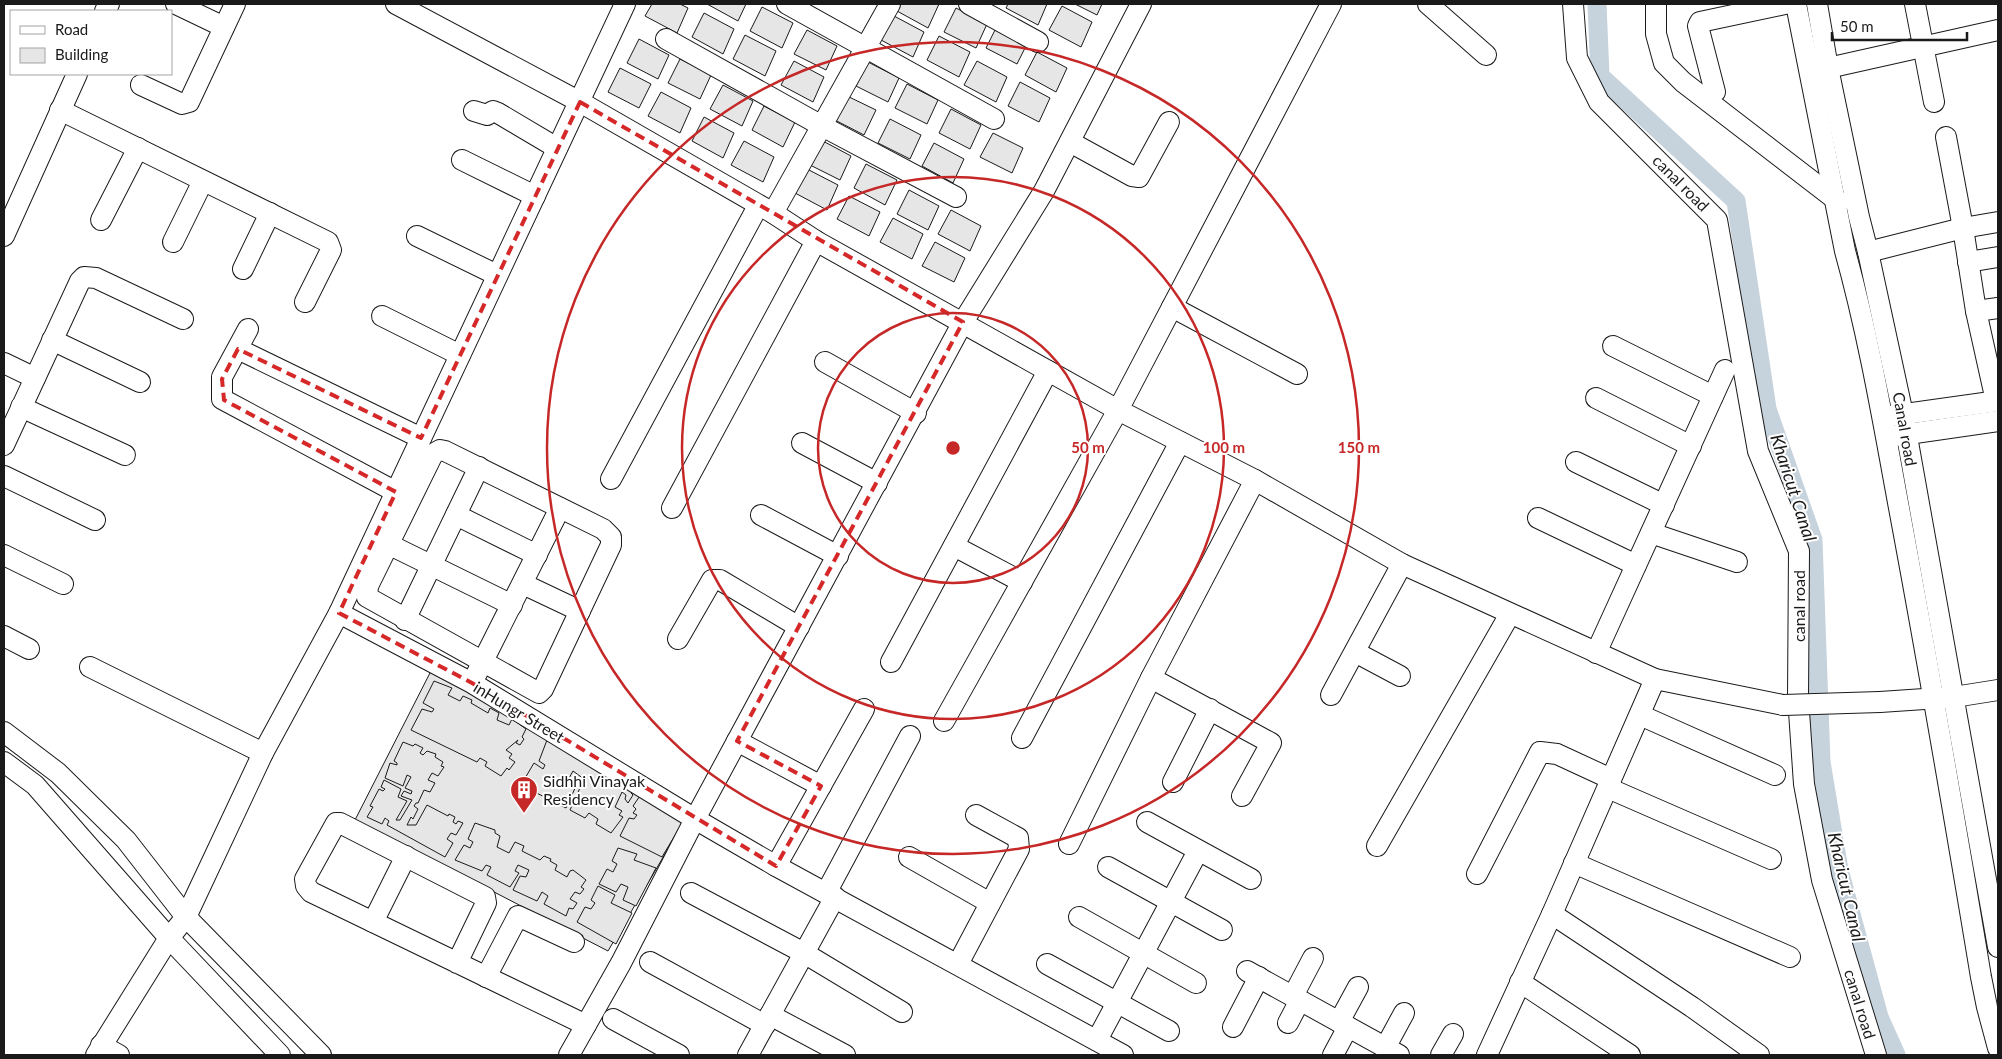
<svg xmlns="http://www.w3.org/2000/svg" width="2002" height="1059" font-family="Lato,sans-serif">
	<style>
		.lines { fill: none; stroke-linecap: round; stroke-linejoin: round }
		.canal { stroke: #c6d2dc; stroke-width: 19 }
		.building { fill: #e6e6e6; stroke: #1a1a1a }
		.minor-casing { stroke: #1a1a1a; stroke-width: 22 }
		.minor { stroke: #fff; stroke-width: 20 }
		.minor-bridge-casing { stroke: #1a1a1a; stroke-width: 22; stroke-linecap: butt }
		.minor-bridge { stroke: #fff; stroke-width: 20 }
		.marked { fill: none; stroke: #d62828; stroke-width: 4; stroke-dasharray: 10 6; stroke-linejoin: round }
		.ring { fill: none; stroke: #c62828; stroke-width: 2.5 }
		.labels { text-anchor: middle; stroke-width: 4; stroke-linejoin: round; paint-order: stroke }
		.street-label { font-size: 16px; fill: #1a1a1a; stroke: #fff }
		.poi-label { font-size: 16px; fill: #1a1a1a; stroke: #fff; text-anchor: start }
		.water-label { font-size: 18px; font-style: italic; fill: #1a1a1a; stroke: #fff }
		.centre { fill: #c62828; stroke: #fff; stroke-width: 2.5 }
		.ring-label { font-size: 15px; text-anchor: middle; font-weight: bold; fill: #c62828; stroke: #fff; stroke-width: 4; stroke-linejoin: round; paint-order: stroke }
	</style>
	<rect width="100%" height="100%" fill="#fff"/>
	<g class="lines">
		<polyline class="canal" points="1597,4 1600,76 1736,201 1767,409 1813,540 1821,762 1839,870 1879,1017 1896,1055"/>
	</g>
	<g class="building">
		<polygon points="652,4 680,4 688,8 677,33 645,16"/>
		<polygon points="707,4 746,4 738,21"/>
		<polygon points="901,4 939,4 928,28 897,11"/>
		<polygon points="1008,4 1047,4 1038,25 1006,8"/>
		<polygon points="1075,4 1102,4 1097,15"/>
		<polygon points="1062,6 1092,22 1081,47 1049,30"/>
		<polygon points="762,7 793,23 782,48 750,31"/>
		<polygon points="956,8 987,24 976,48 944,32"/>
		<polygon points="704,13 734,29 723,54 692,37"/>
		<polygon points="894,16 924,32 913,57 881,40"/>
		<polygon points="998,24 1029,40 1017,64 986,48"/>
		<polygon points="807,30 837,46 826,70 794,54"/>
		<polygon points="745,35 776,51 765,76 733,59"/>
		<polygon points="939,36 970,52 959,77 927,60"/>
		<polygon points="639,39 669,55 658,79 627,63"/>
		<polygon points="1037,52 1067,68 1056,92 1025,75"/>
		<polygon points="680,59 711,75 700,99 668,83"/>
		<polygon points="794,61 824,77 813,102 781,85"/>
		<polygon points="977,61 1007,77 996,102 964,85"/>
		<polygon points="868,62 899,78 888,102 856,86"/>
		<polygon points="620,68 651,84 639,108 608,92"/>
		<polygon points="1020,82 1050,98 1039,122 1008,106"/>
		<polygon points="907,84 938,100 927,124 895,108"/>
		<polygon points="723,85 753,101 742,126 710,109"/>
		<polygon points="661,92 691,108 680,133 648,116"/>
		<polygon points="845,95 876,110 864,135 833,119"/>
		<polygon points="764,106 795,122 783,147 752,130"/>
		<polygon points="951,109 981,125 970,149 939,133"/>
		<polygon points="704,117 734,133 723,158 692,141"/>
		<polygon points="890,119 921,135 910,159 878,143"/>
		<polygon points="993,133 1023,148 1012,173 980,157"/>
		<polygon points="821,140 851,156 840,180 808,164"/>
		<polygon points="744,141 774,157 763,182 731,165"/>
		<polygon points="934,143 964,159 953,183 922,166"/>
		<polygon points="866,164 897,180 885,205 854,188"/>
		<polygon points="807,169 838,185 827,210 795,193"/>
		<polygon points="909,190 939,206 928,230 897,214"/>
		<polygon points="849,196 880,212 869,236 837,219"/>
		<polygon points="951,210 981,226 970,251 938,234"/>
		<polygon points="893,218 923,234 912,259 880,242"/>
		<polygon points="935,242 965,258 954,282 922,266"/>
		<polygon points="432,669 692,808 608,951 355,820"/>
		<polygon points="434,681 452,688 448,695 460,701 463,696 472,700 471,703 488,713 490,708 499,713 497,720 509,725 512,719 526,729 522,737 524,739 520,745 516,743 518,740 506,750 512,754 509,758 515,762 509,770 507,768 501,776 485,766 487,762 480,758 477,762 411,730 422,709 432,712 434,709 423,703"/>
		<polygon points="547,740 580,756 580,760 637,784 631,793 633,795 628,803 625,799 626,795 622,792 615,807 622,811 619,815 623,817 611,833 596,824 598,819 589,813 585,818 570,810 584,779 573,771 568,780 576,786 566,808 521,785 534,763 543,769 545,765 539,761"/>
		<polygon points="403,742 413,746 415,744 423,748 420,753 423,755 427,751 436,754 435,757 443,762 441,766 444,767 438,776 432,773 428,780 435,783 430,792 424,790 418,803 416,803 414,806 418,809 413,819 411,817 407,825 416,825 427,805 448,816 449,814 455,817 453,822 456,824 458,821 463,823 456,835 451,833 447,839 453,843 445,857 387,825 389,821 385,818 382,824 367,817 373,807 370,806 379,789 383,791 385,789 381,787 384,780 401,789 398,797 407,801 396,820 400,820 412,800 401,796 404,791 411,794 412,791 405,788 411,777 407,775 403,786 385,778 390,763 397,765 397,763 394,761"/>
		<polygon points="644,790 683,822 662,857 620,836 629,818 634,819 637,815 633,813 636,809 633,806"/>
		<polygon points="475,823 495,830 495,833 500,836 497,847 509,853 515,842 524,846 522,851 540,860 544,856 551,859 550,861 557,865 555,870 567,877 570,871 573,870 586,880 581,887 584,889 580,894 575,892 570,899 577,903 573,909 569,908 566,916 544,904 548,896 542,892 537,901 513,890 520,876 526,877 529,870 518,865 515,871 519,873 510,887 487,875 491,867 486,865 482,871 455,860 464,845 470,848 473,842 468,839"/>
		<polygon points="618,848 637,854 634,860 656,868 636,906 623,900 628,887 621,884 616,892 599,884 607,869 613,872 617,864 612,861"/>
		<polygon points="598,886 615,895 611,903 632,913 616,944 577,922 585,907 591,909 595,903 591,900"/>
	</g>
	<g class="lines">
		<defs>
			<g id="minor">
				<polyline points="176,4 224,27"/>
				<polyline points="396,4 580,102 773,213 816,241 1118,410 1255,480 1402,564 1655,679"/>
				<polyline points="787,4 994,119"/>
				<polyline points="969,4 1038,42"/>
				<polyline points="1428,4 1486,55"/>
				<polyline points="1573,4 1577,58 1599,102 1717,220 1758,451 1799,551 1798,697 1804,784 1822,880 1876,1055"/>
				<polyline points="1656,4 1656,34 1664,63 1683,82 1839,202"/>
				<path d="M1796 4 1845 251C1870 341 1885 433 1902 524 1930 675 1956 826 1981 977L1987 1007 1998 1048"/>
				<polyline points="1817,4 1828,68 1859,217 1868,252 1903,414 1998,947"/>
				<polyline points="1915,4 1934,102"/>
				<polyline points="105,11 109,4"/>
				<polyline points="666,39 822,126 956,197"/>
				<polyline points="1828,68 1998,30"/>
				<polyline points="141,85 182,104 189,102 235,4"/>
				<polyline points="1715,92 1698,26 1700,22 1785,4"/>
				<polyline points="60,110 328,242 331,250 305,302"/>
				<polyline points="474,111 487,115 493,111 498,113 557,148"/>
				<polyline points="1946,137 1963,228 1976,311 1996,401"/>
				<polyline points="1070,142 1132,176 1139,177 1169,122"/>
				<polyline points="462,160 535,196"/>
				<polyline points="773,213 890,4"/>
				<polyline points="101,220 138,148"/>
				<polyline points="4,236 77,74"/>
				<polyline points="417,236 497,275"/>
				<polyline points="173,242 203,181"/>
				<polyline points="1868,252 1963,228 1998,222"/>
				<polyline points="1968,262 1998,257"/>
				<polyline points="243,269 270,213"/>
				<polyline points="1172,307 1297,374"/>
				<polyline points="1976,311 1998,308"/>
				<polyline points="382,316 460,355"/>
				<polyline points="248,329 222,377 222,399 396,492"/>
				<polyline points="52,340 140,382"/>
				<polyline points="1613,346 1713,396"/>
				<polyline points="238,349 421,438"/>
				<polyline points="825,362 916,413"/>
				<polyline points="4,363 35,378"/>
				<polyline points="1596,398 1691,446"/>
				<polyline points="21,407 125,455"/>
				<polyline points="1891,416 1998,401"/>
				<polyline points="1894,436 1998,421"/>
				<polyline points="802,443 877,483"/>
				<polyline points="4,445 80,281 84,277 96,278 183,319"/>
				<polygon points="440,450 445,451 603,529 611,537 611,545 543,689 539,693 367,597 368,586 433,454"/>
				<polyline points="1576,462 1664,505"/>
				<polyline points="4,476 95,520"/>
				<polyline points="611,479 758,206"/>
				<polyline points="672,508 816,241"/>
				<polyline points="456,515 537,555"/>
				<polyline points="761,515 838,556"/>
				<polyline points="1538,518 1636,565"/>
				<polyline points="1651,533 1737,562"/>
				<polyline points="388,544 512,605"/>
				<polyline points="954,546 1022,582"/>
				<polyline points="4,555 63,584"/>
				<polyline points="523,584 580,611"/>
				<polyline points="339,613 472,683 695,819 776,866 1123,1055"/>
				<polyline points="405,620 479,467"/>
				<polyline points="4,636 29,649"/>
				<polyline points="678,639 712,580 720,580 799,627"/>
				<polyline points="1355,652 1400,676"/>
				<polyline points="1596,653 1725,370"/>
				<polyline points="891,662 1048,371"/>
				<polyline points="90,667 263,753"/>
				<polyline points="476,675 560,508"/>
				<polyline points="1151,678 1271,743 1242,796"/>
				<polyline points="1331,695 1402,564"/>
				<polyline points="1880,702 1954,697 1998,690"/>
				<polyline points="1640,715 1775,775"/>
				<polyline points="944,721 1118,410 1331,4"/>
				<polyline points="4,732 58,773 126,840 186,917 321,1055"/>
				<polyline points="1022,738 1180,442"/>
				<polyline points="737,741 821,786"/>
				<polyline points="4,762 35,785 169,938 280,1055"/>
				<polyline points="1173,782 1210,709"/>
				<polyline points="1608,788 1771,859"/>
				<polyline points="1147,822 1251,879"/>
				<polyline points="1069,844 1151,678 1255,480"/>
				<polyline points="1377,846 1510,614"/>
				<polyline points="909,857 990,903"/>
				<polyline points="1574,863 1790,957"/>
				<polyline points="776,866 864,709"/>
				<polyline points="1108,867 1222,930"/>
				<polyline points="1477,874 1540,752 1557,754 1611,779"/>
				<polyline points="691,893 804,953 902,1012"/>
				<polyline points="826,893 910,736"/>
				<polyline points="1552,914 1692,1007 1759,1055"/>
				<polyline points="1079,917 1196,983"/>
				<polyline points="373,922 406,856"/>
				<polyline points="650,962 765,1025"/>
				<polyline points="457,963 486,903 485,897 340,823 336,823 305,879 306,886 311,892 586,1025"/>
				<polyline points="958,964 1019,849 1018,838 976,815"/>
				<polyline points="1047,964 1169,1031"/>
				<polyline points="1247,971 1399,1055"/>
				<polyline points="486,977 518,916 574,942"/>
				<polyline points="1520,982 1630,1055"/>
				<polyline points="1293,996 1313,958"/>
				<polyline points="770,1015 845,1055"/>
				<polyline points="613,1019 679,1055"/>
				<polyline points="1339,1022 1358,987"/>
				<polyline points="1288,1023 1300,1000"/>
				<polyline points="1233,1027 1259,977"/>
				<polyline points="1097,1040 1198,851"/>
				<polyline points="101,1045 119,1055"/>
				<polyline points="1385,1048 1404,1013"/>
				<polyline points="96,1055 169,938 186,917 263,753 339,613 625,4"/>
				<polyline points="569,1055 621,963 695,819 963,322 1044,191 1141,4"/>
				<polyline points="748,1055 835,897"/>
				<polyline points="1333,1055 1348,1027"/>
				<polyline points="1441,1055 1453,1034"/>
				<polyline points="1487,1055 1552,914 1655,679 1783,705"/>
			</g>
		</defs>
		<use href="#minor" class="minor-casing"/>
		<use href="#minor" class="minor"/>
		<defs>
			<polyline id="minor-bridge" points="1783,705 1880,702"/>
		</defs>
		<use href="#minor-bridge" class="minor-bridge-casing"/>
		<use href="#minor-bridge" class="minor-bridge"/>
	</g>
	<path class="marked" d="M580 102 963 322 737 741 821 786 776 866 472 683 339 613 396 492 224 400 222 379 238 349 421 438Z"/>
	<g class="ring">
		<circle cx="953" cy="448" r="135"/>
		<circle cx="953" cy="448" r="271"/>
		<circle cx="953" cy="448" r="406"/>
	</g>
	<defs>
		<symbol id="building-pin" viewBox="-11 -11 22 30"><path d="M0 17L-7.5 6A9.5 9.5 0 1 1 7.5 6Z" fill="#c62828" stroke="#fff"/><path d="M-4-6H4V6H1V3H-1V6H-4ZM-2.5-4.3h1.7v1.8h-1.7ZM.8-4.3h1.7v1.8H.8ZM-2.5-1h1.7V.8h-1.7ZM.8-1h1.7V.8H.8Z" fill="#fff"/></symbol>
	</defs>
	<g fill-rule="evenodd">
		<use href="#building-pin" x="508" y="774" width="32" height="43"/>
	</g>
	<g class="labels">
		<g class="street-label">
			<text transform="translate(1681 183) rotate(45)" y="6">canal road</text>
			<text transform="translate(1905 429) rotate(80)" y="6">Canal road</text>
			<text transform="translate(1799 606) rotate(-90)" y="6">canal road</text>
			<text transform="translate(519 712) rotate(31)" y="6">inHungr Street</text>
			<text transform="translate(1860 1004) rotate(73)" y="6">canal road</text>
		</g>
		<g class="poi-label">
			<text x="543" y="787">Sidhhi Vinayak<tspan x="543" dy="18">Residency</tspan></text>
		</g>
		<g class="water-label">
			<text transform="translate(1793 488) rotate(72)" y="6">Kharicut Canal</text>
			<text transform="translate(1846 887) rotate(77)" y="6">Kharicut Canal</text>
		</g>
	</g>
	<circle cx="953" cy="448" r="8" class="centre"/>
	<g class="ring-label">
		<text x="1088" y="453">50 m</text>
		<text x="1224" y="453">100 m</text>
		<text x="1359" y="453">150 m</text>
	</g>
	<rect width="2002" height="1059" fill="none" stroke="#1a1a1a" stroke-width="10"/>
	<rect x="10" y="10" width="162" height="65" fill="#ffffff" stroke="#a3a3a3"/>
	<rect x="20" y="26" width="25" height="8" fill="#ffffff" stroke="#a3a3a3"/>
	<text x="55" y="35" font-size="15" fill="#1a1a1a">Road</text>
	<rect x="20" y="48" width="25" height="15" fill="#e6e6e6" stroke="#a3a3a3"/>
	<text x="55" y="60" font-size="15" fill="#1a1a1a">Building</text>
	<path d="M1832 32v8h135v-8" fill="none" stroke="#1a1a1a" stroke-width="2.5"/>
	<text x="1840" y="32" font-size="15" fill="#1a1a1a" stroke="#ffffff" stroke-width="4" paint-order="stroke">50 m</text>
</svg>
